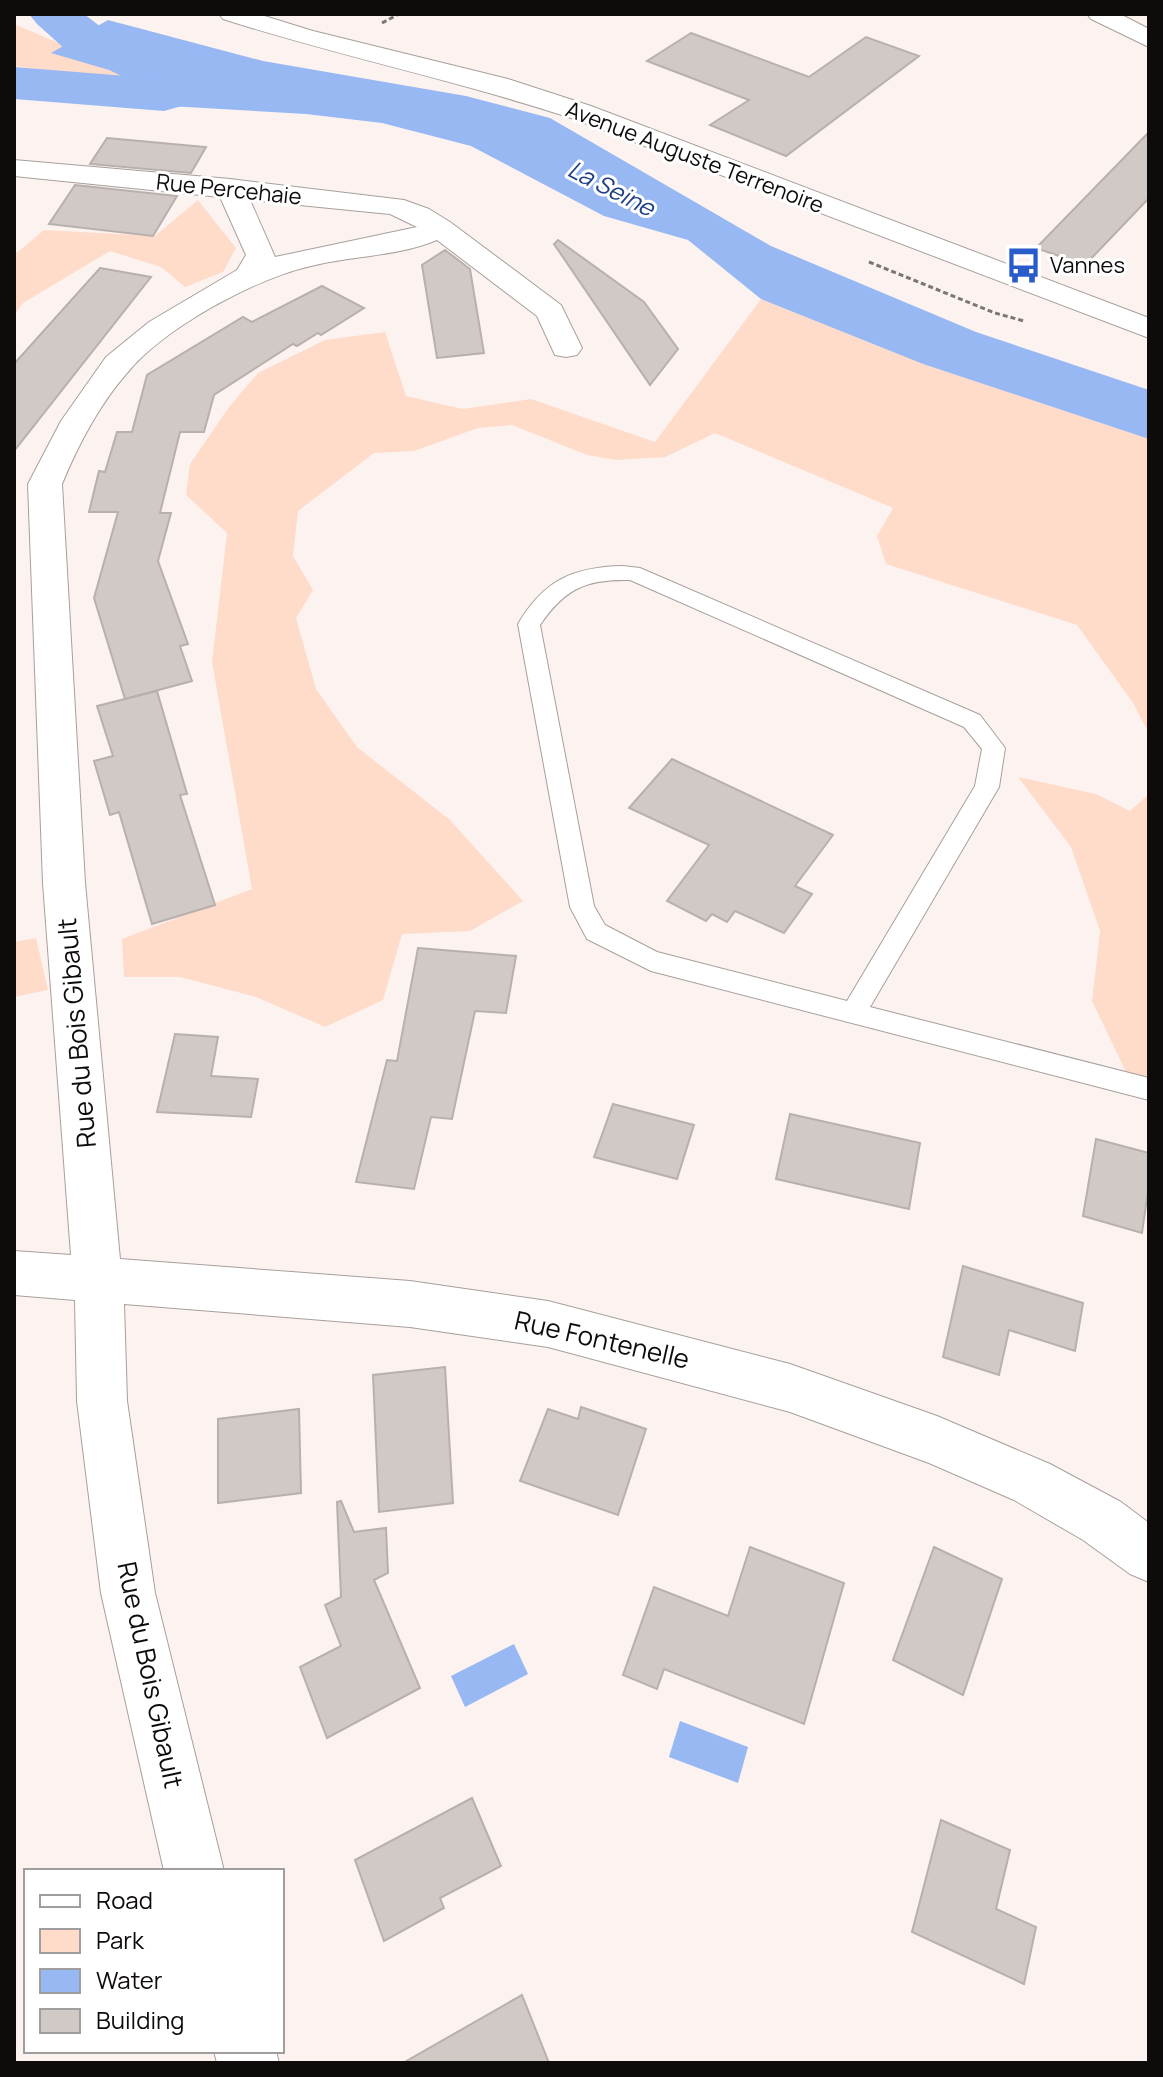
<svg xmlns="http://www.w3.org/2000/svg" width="1163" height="2077" font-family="Manrope,sans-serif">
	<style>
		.green { fill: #ffdbca }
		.water { fill: #98b8f4 }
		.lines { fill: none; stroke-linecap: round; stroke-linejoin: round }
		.river { fill: #98b8f4; fill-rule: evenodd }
		.building { fill: #d1c9c5; stroke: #b8b0ac; stroke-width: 2 }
		.service-casing { stroke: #a79f9b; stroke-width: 2 }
		.minor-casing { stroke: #a79f9b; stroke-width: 2 }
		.tertiary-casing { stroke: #a79f9b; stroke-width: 2 }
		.path { stroke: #7b7573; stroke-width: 3; stroke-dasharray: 5 3; stroke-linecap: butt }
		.service { fill: #fff; fill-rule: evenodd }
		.minor { fill: #fff; fill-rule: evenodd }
		.tertiary { fill: #fff; fill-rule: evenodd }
		.labels { text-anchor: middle; stroke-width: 6; stroke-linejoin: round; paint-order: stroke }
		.far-street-label { font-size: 22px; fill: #0e0b0a; stroke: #fff }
		.far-poi-label { font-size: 22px; fill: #0e0b0a; stroke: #fff; text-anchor: start }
		.far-water-label { font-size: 24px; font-style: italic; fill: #1f4086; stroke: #fff }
		.street-label { font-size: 26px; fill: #0e0b0a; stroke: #fff }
	</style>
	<rect width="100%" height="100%" fill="#fcf3f0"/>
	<g class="green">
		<polygon points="14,24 99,60 139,82 14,66"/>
		<polygon points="198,200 236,248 223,272 185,287 161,267 110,251 23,303 14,315 14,252 18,252 44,230 155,236"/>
		<polygon points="761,299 923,364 1149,439 1149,734 1133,703 1077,625 886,564 877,536 893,508 715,433 665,457 616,460 587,455 512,425 478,428 414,451 374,453 298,511 293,556 313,590 296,618 316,689 357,747 450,820 523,901 470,931 402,934 383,1000 325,1027 256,997 180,977 124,977 122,939 252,889 212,662 227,533 186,495 190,464 229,407 258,373 325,340 385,332 406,396 463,409 531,399 655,442"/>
		<polygon points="1018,777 1096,794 1130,811 1149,794 1149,1101 1137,1095 1092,1001 1100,931 1071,847"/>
		<polygon points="36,938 48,990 14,997 14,942"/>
	</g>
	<g class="water">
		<polygon points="108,20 263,61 466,96 550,118 771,246 976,332 1149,390 1149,439 923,364 761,299 688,240 604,216 471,146 382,123 306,114 116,103 127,84 134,82 109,70 51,53"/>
		<polygon points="514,1644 528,1674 465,1707 451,1676"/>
		<polygon points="680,1721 748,1747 738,1783 669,1757"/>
	</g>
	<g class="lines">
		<g class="river">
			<polygon points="29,14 84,14 101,27 214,56 222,67 214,78 196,82 65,49 37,24"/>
			<polygon points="14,67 164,79 182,84 190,95 182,106 164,111 14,99"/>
		</g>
	</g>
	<g class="building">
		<polygon points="691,33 809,77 866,37 919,56 786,156 710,125 749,100 647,61"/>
		<polygon points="1149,132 1149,198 1085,265 1036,248"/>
		<polygon points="107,138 206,147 191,173 90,164"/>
		<polygon points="75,185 177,196 153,236 49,224"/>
		<polygon points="558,240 644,302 678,349 650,385 554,244"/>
		<polygon points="445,250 470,269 484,353 437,358 422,265"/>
		<polygon points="100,268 151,277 14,451 14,364"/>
		<polygon points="322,286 364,308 321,335 318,333 297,346 293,344 214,395 204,432 180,432 160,513 171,513 158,561 188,644 180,646 192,681 125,699 94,598 118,512 89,512 99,471 105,472 117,432 132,432 147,375 243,317 252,322"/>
		<polygon points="157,691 187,794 180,795 215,905 152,924 119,812 110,815 94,761 113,756 97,706"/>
		<polygon points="672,759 833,835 795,886 812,894 784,933 735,911 727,922 712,914 706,921 667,901 709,845 629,808"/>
		<polygon points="418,948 516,956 506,1013 475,1011 452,1119 431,1117 414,1189 356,1182 387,1060 397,1061"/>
		<polygon points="175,1034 218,1037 211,1076 258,1079 251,1117 157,1112"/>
		<polygon points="613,1104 694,1125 677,1179 594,1157"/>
		<polygon points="790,1114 920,1143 909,1209 776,1179"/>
		<polygon points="1096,1139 1149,1153 1149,1184 1142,1233 1083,1216"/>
		<polygon points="963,1266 1083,1303 1075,1351 1009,1330 999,1375 943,1357"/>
		<polygon points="445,1367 453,1503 379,1512 373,1375"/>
		<polygon points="581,1407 646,1429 618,1515 520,1481 548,1409 578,1419"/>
		<polygon points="299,1409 301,1493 218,1503 218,1419"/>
		<polygon points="341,1501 354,1532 386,1528 388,1573 374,1580 420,1688 327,1738 300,1667 341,1646 325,1605 341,1597 337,1502"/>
		<polygon points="750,1547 844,1583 804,1724 664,1669 657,1689 623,1675 654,1587 728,1616"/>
		<polygon points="934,1547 1002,1579 963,1695 893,1660"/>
		<polygon points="472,1798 501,1866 440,1898 444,1908 384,1941 355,1860"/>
		<polygon points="941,1820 1010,1850 996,1909 1036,1927 1024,1984 912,1932"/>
		<polygon points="522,1995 549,2063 403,2063"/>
	</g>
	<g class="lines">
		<defs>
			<path id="service" d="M623 566 640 568 980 715 1005 748 999 787 870 1007 1149 1078V1100L651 971 587 939 570 907 518 624C544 580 573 567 623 566ZM630 580 964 727 982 749 975 786 847 1001 657 952 605 925 594 906 540 625C565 588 587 579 630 580Z"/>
			<g id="minor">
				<polygon points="1087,14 1120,14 1149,29 1149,47 1091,19"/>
				<path d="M14 160 230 179 404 200 429 209 450 222 561 305 582 348 577 355 566 357 555 355 537 316 437 240C399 256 351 256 311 266 254 279 164 328 127 373 99 405 78 445 62 484L85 883 120 1259 410 1281 548 1301 790 1364 937 1416 1050 1464 1121 1502 1149 1523V1582L1130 1574 1083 1540 1014 1500 929 1463 790 1412 548 1347 410 1327 124 1304 127 1401 155 1593 224 1871H164L101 1593 77 1401 75 1300 14 1295V1251L71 1255 43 883 28 484 61 421 106 357 149 322 237 270 246 255 220 197 14 176ZM250 200 390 214 417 227 275 257Z"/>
				<polygon points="214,2051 276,2051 279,2063 217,2063"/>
			</g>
			<path id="tertiary" d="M219 14H258L313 31 508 79 591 106 1149 318V338L571 118C457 80 338 56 223 19Z"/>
		</defs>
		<use href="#service" class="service-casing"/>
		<use href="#minor" class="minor-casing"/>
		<use href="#tertiary" class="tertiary-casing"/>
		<g class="path">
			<polyline points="382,23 399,14"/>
			<polyline points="869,262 995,313 1024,321"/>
		</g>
		<use href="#service" class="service"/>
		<use href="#minor" class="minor"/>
		<use href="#tertiary" class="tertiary"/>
	</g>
	<defs>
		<symbol id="bus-bare" viewBox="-9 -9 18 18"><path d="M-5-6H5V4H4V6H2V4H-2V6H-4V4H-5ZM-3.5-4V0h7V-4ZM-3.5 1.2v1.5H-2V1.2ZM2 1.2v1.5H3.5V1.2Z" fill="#295cca" stroke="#fff" stroke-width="2.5" paint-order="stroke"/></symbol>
	</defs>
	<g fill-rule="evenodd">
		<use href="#bus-bare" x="998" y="240" width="51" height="51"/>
	</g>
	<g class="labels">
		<g class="far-street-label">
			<text transform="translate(695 157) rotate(21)" y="8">Avenue Auguste Terrenoire</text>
			<text transform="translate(229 189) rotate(6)" y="8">Rue Percehaie</text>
		</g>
		<g class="far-poi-label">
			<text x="1050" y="273">Vannes</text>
		</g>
		<g class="far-water-label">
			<text transform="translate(611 189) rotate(27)" y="8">La Seine</text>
		</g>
		<g class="street-label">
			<text transform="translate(77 1033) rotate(-95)" y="9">Rue du Bois Gibault</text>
			<text transform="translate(602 1340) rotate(13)" y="9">Rue Fontenelle</text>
			<text transform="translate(150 1675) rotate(78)" y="9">Rue du Bois Gibault</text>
		</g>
	</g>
	<rect width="1163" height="2077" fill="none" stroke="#0e0b0a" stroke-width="32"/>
	<rect x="24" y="1869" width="260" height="184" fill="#ffffff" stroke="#9f9d9d" stroke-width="2"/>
	<rect x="40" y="1895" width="40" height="12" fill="#ffffff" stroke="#9f9d9d" stroke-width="2"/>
	<text x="96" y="1909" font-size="24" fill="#0e0b0a">Road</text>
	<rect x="40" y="1929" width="40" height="24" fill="#ffdbca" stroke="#9f9d9d" stroke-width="2"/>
	<text x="96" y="1949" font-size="24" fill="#0e0b0a">Park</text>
	<rect x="40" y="1969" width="40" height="24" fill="#98b8f4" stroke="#9f9d9d" stroke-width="2"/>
	<text x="96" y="1989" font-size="24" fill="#0e0b0a">Water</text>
	<rect x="40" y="2009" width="40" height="24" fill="#d1c9c5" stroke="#9f9d9d" stroke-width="2"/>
	<text x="96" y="2029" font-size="24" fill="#0e0b0a">Building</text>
</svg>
